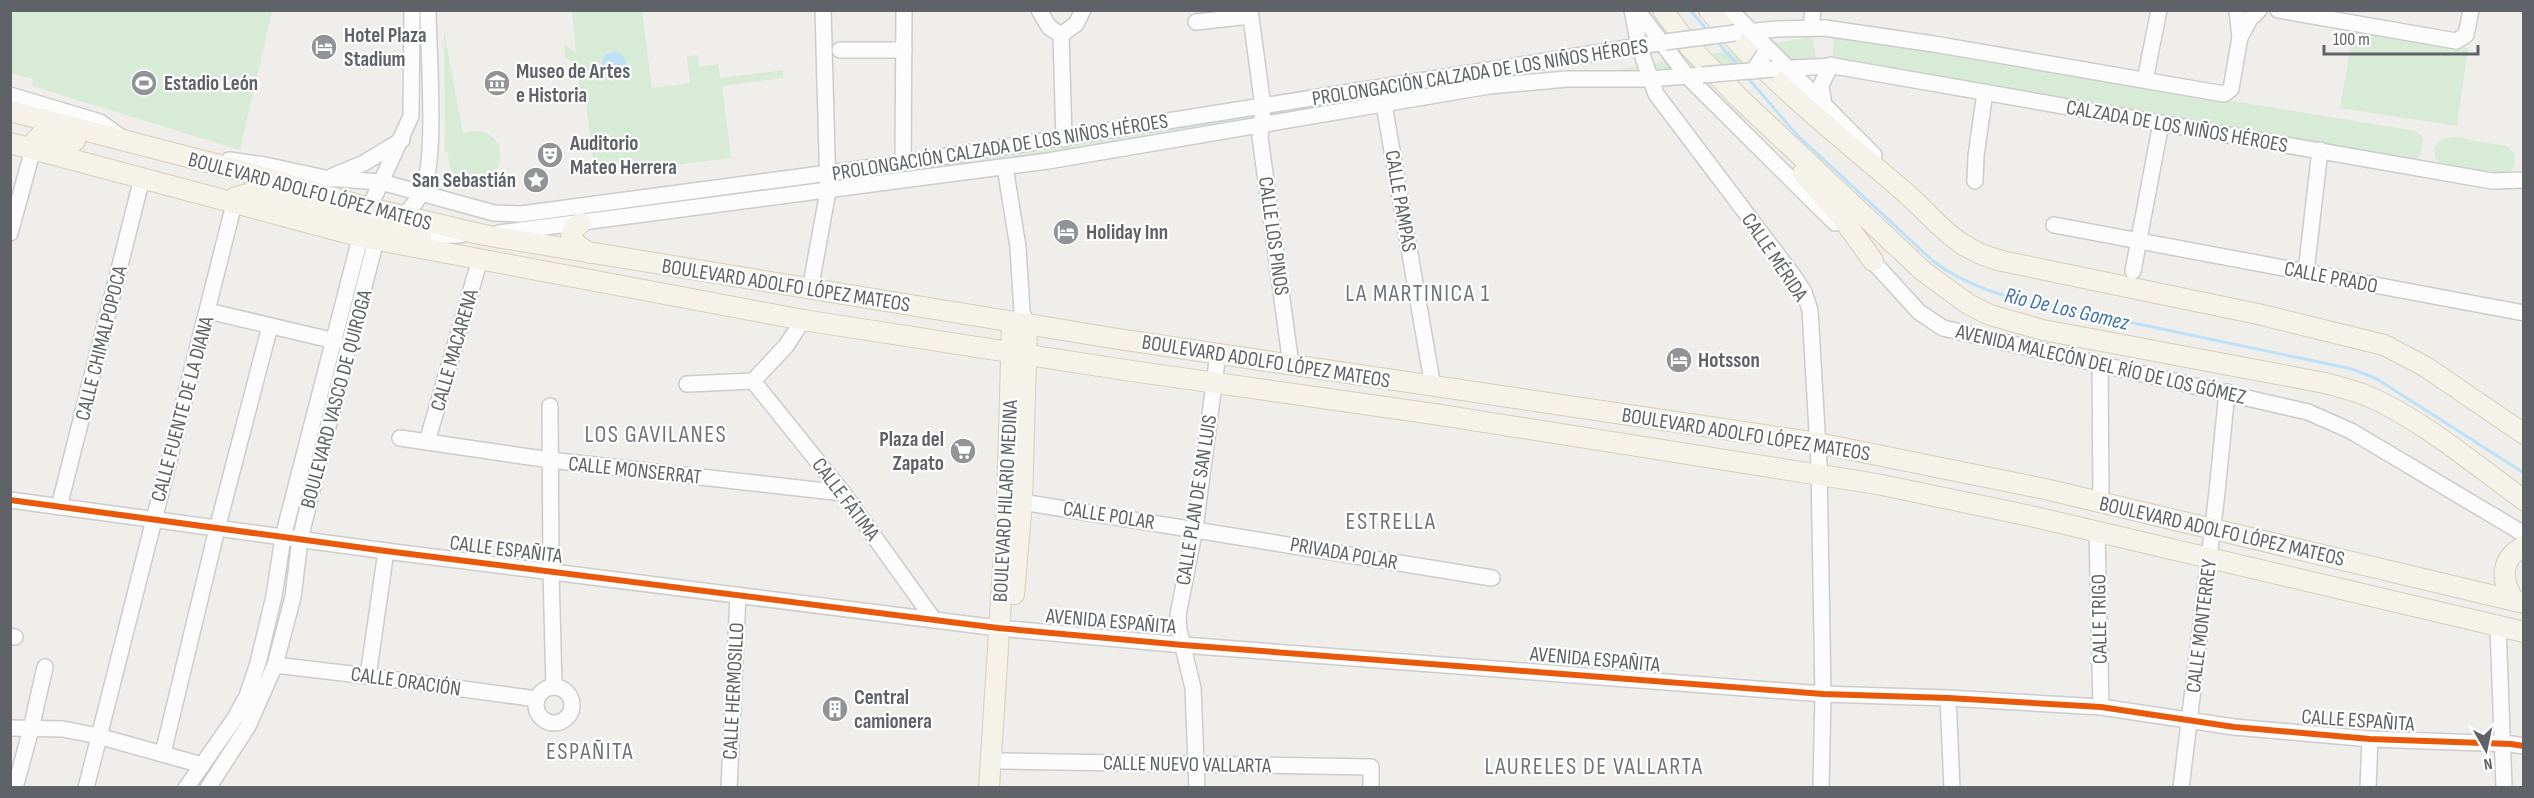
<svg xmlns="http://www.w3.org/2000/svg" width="2534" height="798" font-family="'Sofia Sans Condensed',sans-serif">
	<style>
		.green { fill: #d8ebd6 }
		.water { fill: #bfe0f9 }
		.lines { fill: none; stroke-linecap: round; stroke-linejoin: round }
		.stream { stroke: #bfe0f9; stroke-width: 3 }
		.minor-casing { stroke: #cbcccc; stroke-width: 18 }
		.major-casing { stroke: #d7ceb8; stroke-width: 22 }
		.minor { stroke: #fdfcfc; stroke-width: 15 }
		.major { stroke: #f4f2e9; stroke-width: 20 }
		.minor-bridge-casing { stroke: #cbcccc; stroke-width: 18; stroke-linecap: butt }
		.minor-bridge { stroke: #fdfcfc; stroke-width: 15 }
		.cycleway-casing { stroke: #fff; stroke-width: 10 }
		.cycleway { stroke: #e8590c; stroke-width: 6 }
		.labels { text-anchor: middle; stroke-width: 4.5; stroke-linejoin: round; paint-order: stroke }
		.poi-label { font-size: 21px; font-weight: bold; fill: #5f6368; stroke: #fff; text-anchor: start }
		.street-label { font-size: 21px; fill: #5f6368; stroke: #fff }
		.water-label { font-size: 22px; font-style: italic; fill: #4174aa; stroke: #fff }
		.quarter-label { font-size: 24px; letter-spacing: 1.5px; fill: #70757a; stroke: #fff }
	</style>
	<rect width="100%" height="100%" fill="#efeeea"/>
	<g class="green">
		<polygon points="10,11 272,11 240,150 32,86 33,79 11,73"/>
		<polygon points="572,11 642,11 652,88 690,83 687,56 698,55 699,67 718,64 720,78 783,70 783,78 722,86 731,158 595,175 586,104 572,97 579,85 579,67 565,57 564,44 576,53"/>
		<polygon points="2354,28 2468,48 2457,126 2340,108"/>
		<path d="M444 31 463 133C520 118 505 203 462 180 451 174 448 164 448 152H445Z"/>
		<polygon points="1834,36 2416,131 2423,138 2421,154 2415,161 1832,63"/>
		<polygon points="1812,37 1817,60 1506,90 1123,148 797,189 1145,135 1198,130 1312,109 825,183 608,213 1064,139 1574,61 1575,65 1442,87 1605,72"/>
		<polygon points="2454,137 2507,146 2515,155 2514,167 2506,175 2441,165 2435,158 2434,148 2441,139"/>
	</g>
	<circle class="water" cx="614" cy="64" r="12"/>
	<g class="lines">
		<g class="stream">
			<polyline points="1690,10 1708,31"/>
			<polyline points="1716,40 1739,67"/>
			<path d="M1747 77 1797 135 1933 261C1957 279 1981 289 2010 297L2352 369 2377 379 2524 473"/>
		</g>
		<defs>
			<g id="minor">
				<polyline points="1039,10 1049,27 1061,35"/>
				<polyline points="1250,10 1263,107 1260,137 1291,365"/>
				<polyline points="1632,10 1639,46 1656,94 1795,278 1804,292 1810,310 1819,465 1823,694 1821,788"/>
				<polyline points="1637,10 1687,76 1835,223"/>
				<polyline points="1730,10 1874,155"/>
				<polyline points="2278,10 2456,41 2466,35 2471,10"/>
				<polyline points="1196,22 1250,16"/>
				<polyline points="1811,27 1813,10"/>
				<polyline points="1735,33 1777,29 1825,28 1934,44 2224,94 2231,89 2240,37 2237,10"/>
				<polyline points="1061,35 1064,139"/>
				<polyline points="1061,35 1076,24 1083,10"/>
				<polyline points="2240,37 2250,19 2259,10"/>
				<polyline points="840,50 904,50"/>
				<polyline points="1773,69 1834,66 2492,181 2524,180"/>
				<polyline points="2145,80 2159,10"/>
				<polyline points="1382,93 1433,387"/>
				<polyline points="10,95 100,122 121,137"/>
				<polyline points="1824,106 1821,85 1831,65"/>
				<polyline points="229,160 265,165 325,178 381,182 494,213 521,214 903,163 1665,42"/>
				<polyline points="903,163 904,10"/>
				<polyline points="1005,167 1018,247 1022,312 1027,324"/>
				<polyline points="333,176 364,163 402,140"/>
				<polyline points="1975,181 1976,156 1985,92"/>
				<polyline points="2054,225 2524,313"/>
				<polyline points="10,233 33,149"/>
				<polyline points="499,233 1048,161 1489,86 1567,79 1649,79 1702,75"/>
				<polyline points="412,236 460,235"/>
				<polyline points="1867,255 1919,312 1943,328 2308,412 2351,431 2524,534"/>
				<polyline points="2133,271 2161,123"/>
				<polyline points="2306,272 2320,150"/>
				<polyline points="810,290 828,191 823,10"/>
				<polyline points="208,311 335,341"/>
				<polyline points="2100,364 2101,502"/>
				<polyline points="753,381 843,493 934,620"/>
				<polyline points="753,381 786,346 803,320"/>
				<polyline points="687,384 753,381"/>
				<polyline points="550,406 551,572 554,687"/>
				<polyline points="400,438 550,460 843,493"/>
				<polyline points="427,442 480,259"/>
				<polyline points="10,500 386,551 998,628 1183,645 1823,694 1948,698 2101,707 2234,727 2370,739 2511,744 2524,746"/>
				<polyline points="1022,502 1492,578"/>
				<polyline points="59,507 142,178"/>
				<polyline points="2097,532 2101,707"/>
				<polyline points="2498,626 2504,788"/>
				<polyline points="10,636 15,637"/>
				<polyline points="275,665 368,676 537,699"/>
				<polyline points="368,676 386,551"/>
				<circle cx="554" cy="705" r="18"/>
				<polyline points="1948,698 1952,788"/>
				<polyline points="10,728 63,729 98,736 202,765"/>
				<polyline points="163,753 217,529 270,326"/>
				<polyline points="1003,761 1371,767 1371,788"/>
				<polyline points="15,788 31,729 45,667"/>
				<polyline points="86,788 234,204"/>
				<polyline points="186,788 235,718 247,696 258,663 274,596 283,537 366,215 411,116 412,10"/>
				<path d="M208 788 248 726 275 665 293 597 300 540 317 469 376 240C391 221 407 218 421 194 438 165 428 49 428 10"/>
				<polyline points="729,788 738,595"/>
				<polyline points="1197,788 1193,688 1179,630 1178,615 1195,528 1218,354"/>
				<polyline points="2181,788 2217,492 2227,392"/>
				<polyline points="2368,788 2370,739"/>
			</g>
			<g id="major">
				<path d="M1663 10 1689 46 1737 96 1923 271 1968 304 1990 315 2043 330 2325 383C2340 387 2356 391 2370 397 2424 421 2475 465 2524 500"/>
				<path d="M1709 10C1765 77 1834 132 1900 188 1938 220 1951 248 2002 261L2258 314 2384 345 2426 367 2524 434"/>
				<polyline points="10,111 250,173 369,208 484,235 1112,338 1818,443 2045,489 2524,603"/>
				<polyline points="10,143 362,237 803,320 1132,371 1434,414 1877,484 2035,517 2524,632"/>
				<polyline points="33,149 35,141 41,135 50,135 75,141"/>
				<polyline points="1803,173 1843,219 1873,261"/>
				<polyline points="234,204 236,197 248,194 257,194 421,235"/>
				<path d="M581 223C561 236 576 245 590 253"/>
				<polyline points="1014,594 1022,502 1027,324"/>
				<path d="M2515 601C2500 581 2500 559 2524 546"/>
				<polyline points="989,788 1007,507 1012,322"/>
			</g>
		</defs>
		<use href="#minor" class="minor-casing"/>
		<use href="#major" class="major-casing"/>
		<use href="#minor" class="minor"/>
		<use href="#major" class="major"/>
		<defs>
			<g id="minor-bridge">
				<polyline points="1665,42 1735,33"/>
				<polyline points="1753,71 1764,55"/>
				<polyline points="1702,75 1773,69"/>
			</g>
		</defs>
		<use href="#minor-bridge" class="minor-bridge-casing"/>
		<use href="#minor-bridge" class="minor-bridge"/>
		<defs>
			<polyline id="cycleway" points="10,500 386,551 998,628 1183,645 1823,694 1948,698 2101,707 2234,727 2370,739 2511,744 2524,746"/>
		</defs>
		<use href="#cycleway" class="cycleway-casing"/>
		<use href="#cycleway" class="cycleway"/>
	</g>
	<defs>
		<symbol id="hotel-disc" viewBox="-11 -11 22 22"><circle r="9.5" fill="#919496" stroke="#fff"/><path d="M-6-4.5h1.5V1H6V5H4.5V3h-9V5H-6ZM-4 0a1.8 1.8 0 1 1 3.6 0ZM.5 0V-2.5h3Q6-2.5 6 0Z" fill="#fff"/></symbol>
		<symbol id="stadium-disc" viewBox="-11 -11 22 22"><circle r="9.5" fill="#919496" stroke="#fff"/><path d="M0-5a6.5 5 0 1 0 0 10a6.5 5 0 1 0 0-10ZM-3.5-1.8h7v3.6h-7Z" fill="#fff"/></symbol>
		<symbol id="museum-disc" viewBox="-11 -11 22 22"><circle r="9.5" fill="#919496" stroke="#fff"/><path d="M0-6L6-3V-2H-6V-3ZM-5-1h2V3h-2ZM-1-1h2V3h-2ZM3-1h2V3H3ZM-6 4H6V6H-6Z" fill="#fff"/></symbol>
		<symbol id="theatre-disc" viewBox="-11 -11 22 22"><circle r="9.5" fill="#919496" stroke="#fff"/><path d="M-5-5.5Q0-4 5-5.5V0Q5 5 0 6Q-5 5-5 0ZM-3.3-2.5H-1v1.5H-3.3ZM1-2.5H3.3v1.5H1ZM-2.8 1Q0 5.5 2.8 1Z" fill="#fff"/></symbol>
		<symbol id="sight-disc" viewBox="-11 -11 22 22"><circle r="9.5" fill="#919496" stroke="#fff"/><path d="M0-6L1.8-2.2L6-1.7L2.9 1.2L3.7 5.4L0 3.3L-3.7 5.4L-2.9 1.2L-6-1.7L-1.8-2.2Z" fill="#fff"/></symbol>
		<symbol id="supermarket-disc" viewBox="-11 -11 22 22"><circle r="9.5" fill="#919496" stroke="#fff"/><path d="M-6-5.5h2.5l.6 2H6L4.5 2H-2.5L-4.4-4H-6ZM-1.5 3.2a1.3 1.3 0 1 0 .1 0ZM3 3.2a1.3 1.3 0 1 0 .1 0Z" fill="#fff"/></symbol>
		<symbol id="building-disc" viewBox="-11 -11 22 22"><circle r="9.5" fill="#919496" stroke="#fff"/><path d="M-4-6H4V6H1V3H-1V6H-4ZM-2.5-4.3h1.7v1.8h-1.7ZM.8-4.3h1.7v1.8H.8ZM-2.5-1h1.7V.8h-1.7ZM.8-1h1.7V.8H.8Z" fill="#fff"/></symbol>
	</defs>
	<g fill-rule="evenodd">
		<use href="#hotel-disc" x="309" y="32" width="30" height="30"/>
		<use href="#stadium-disc" x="129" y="68" width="30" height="30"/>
		<use href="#museum-disc" x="482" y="68" width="30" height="30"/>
		<use href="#theatre-disc" x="535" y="140" width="30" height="30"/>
		<use href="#sight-disc" x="521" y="165" width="30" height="30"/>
		<use href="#hotel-disc" x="1051" y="217" width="30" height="30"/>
		<use href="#hotel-disc" x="1664" y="345" width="30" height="30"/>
		<use href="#supermarket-disc" x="948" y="436" width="30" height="30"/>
		<use href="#building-disc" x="820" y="694" width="30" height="30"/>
	</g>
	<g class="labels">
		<g class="poi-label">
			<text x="344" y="42">Hotel Plaza<tspan x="344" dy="24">Stadium</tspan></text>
			<text x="516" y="78">Museo de Artes<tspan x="516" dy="24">e Historia</tspan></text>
			<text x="164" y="90">Estadio León</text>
			<text x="570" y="150">Auditorio<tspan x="570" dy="24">Mateo Herrera</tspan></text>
			<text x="516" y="187" text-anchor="end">San Sebastián</text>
			<text x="1086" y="239">Holiday Inn</text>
			<text x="1698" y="367">Hotsson</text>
			<text x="944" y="446" text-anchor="end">Plaza del<tspan x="944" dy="24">Zapato</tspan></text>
			<text x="854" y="704">Central<tspan x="854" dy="24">camionera</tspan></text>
		</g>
		<g class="street-label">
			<text transform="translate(1480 72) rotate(-9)" y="7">PROLONGACIÓN CALZADA DE LOS NIÑOS HÉROES</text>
			<text transform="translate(2177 126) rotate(10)" y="7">CALZADA DE LOS NIÑOS HÉROES</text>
			<text transform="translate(1000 147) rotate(-9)" y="7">PROLONGACIÓN CALZADA DE LOS NIÑOS HÉROES</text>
			<text transform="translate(310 191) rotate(15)" y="7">BOULEVARD ADOLFO LÓPEZ MATEOS</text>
			<text transform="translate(1401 201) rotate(80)" y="7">CALLE PAMPAS</text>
			<text transform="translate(1274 236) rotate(82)" y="7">CALLE LOS PINOS</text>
			<text transform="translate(1775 257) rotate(56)" y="7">CALLE MÉRIDA</text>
			<text transform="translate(2331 277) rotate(11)" y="7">CALLE PRADO</text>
			<text transform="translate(786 285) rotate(9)" y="7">BOULEVARD ADOLFO LÓPEZ MATEOS</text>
			<text transform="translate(101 343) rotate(-76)" y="7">CALLE CHIMALPOPOCA</text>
			<text transform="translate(454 350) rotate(-74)" y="7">CALLE MACARENA</text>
			<text transform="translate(1266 361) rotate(9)" y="7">BOULEVARD ADOLFO LÓPEZ MATEOS</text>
			<text transform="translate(2101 364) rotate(13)" y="7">AVENIDA MALECÓN DEL RÍO DE LOS GÓMEZ</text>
			<text transform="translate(336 399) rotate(-75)" y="7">BOULEVARD VASCO DE QUIROGA</text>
			<text transform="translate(182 409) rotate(-75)" y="7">CALLE FUENTE DE LA DIANA</text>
			<text transform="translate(1746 434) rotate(9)" y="7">BOULEVARD ADOLFO LÓPEZ MATEOS</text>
			<text transform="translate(635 470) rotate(6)" y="7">CALLE MONSERRAT</text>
			<text transform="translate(846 499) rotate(53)" y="7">CALLE FÁTIMA</text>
			<text transform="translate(1196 500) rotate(-81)" y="7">CALLE PLAN DE SAN LUIS</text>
			<text transform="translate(1005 501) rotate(-87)" y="7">BOULEVARD HILARIO MEDINA</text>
			<text transform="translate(1109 515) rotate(9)" y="7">CALLE POLAR</text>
			<text transform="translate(2222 531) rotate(13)" y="7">BOULEVARD ADOLFO LÓPEZ MATEOS</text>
			<text transform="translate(506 549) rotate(7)" y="7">CALLE ESPAÑITA</text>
			<text transform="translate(1344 553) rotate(10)" y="7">PRIVADA POLAR</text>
			<text transform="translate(2099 619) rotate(-91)" y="7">CALLE TRIGO</text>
			<text transform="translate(1111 621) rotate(5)" y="7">AVENIDA ESPAÑITA</text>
			<text transform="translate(2201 626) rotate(-83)" y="7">CALLE MONTERREY</text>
			<text transform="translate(1595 659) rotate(5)" y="7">AVENIDA ESPAÑITA</text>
			<text transform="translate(406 681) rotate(8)" y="7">CALLE ORACIÓN</text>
			<text transform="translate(733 691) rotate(-87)" y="7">CALLE HERMOSILLO</text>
			<text transform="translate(2358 720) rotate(4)" y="7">CALLE ESPAÑITA</text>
			<text transform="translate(1187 764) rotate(1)" y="7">CALLE NUEVO VALLARTA</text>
		</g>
		<g class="water-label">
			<text transform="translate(2067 308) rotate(13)" y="8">Rio De Los Gomez</text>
		</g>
		<g class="quarter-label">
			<text x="1418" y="301">LA MARTINICA 1</text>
			<text x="656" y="442">LOS GAVILANES</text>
			<text x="1391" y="529">ESTRELLA</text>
			<text x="590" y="759">ESPAÑITA</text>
			<text x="1594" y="774">LAURELES DE VALLARTA</text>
		</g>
	</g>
	<rect width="2534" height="798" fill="none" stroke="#5f6368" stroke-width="24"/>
	<g transform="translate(2486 750) rotate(171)" stroke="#ffffff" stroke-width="4.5" paint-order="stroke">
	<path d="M0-4.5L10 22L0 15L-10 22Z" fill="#5f6368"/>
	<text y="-9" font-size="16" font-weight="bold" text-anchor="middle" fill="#5f6368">N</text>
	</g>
	<path d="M2324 45v9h154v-9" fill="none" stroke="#5f6368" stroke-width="3"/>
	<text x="2333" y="45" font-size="18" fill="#5f6368" stroke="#ffffff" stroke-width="4.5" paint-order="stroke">100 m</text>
</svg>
